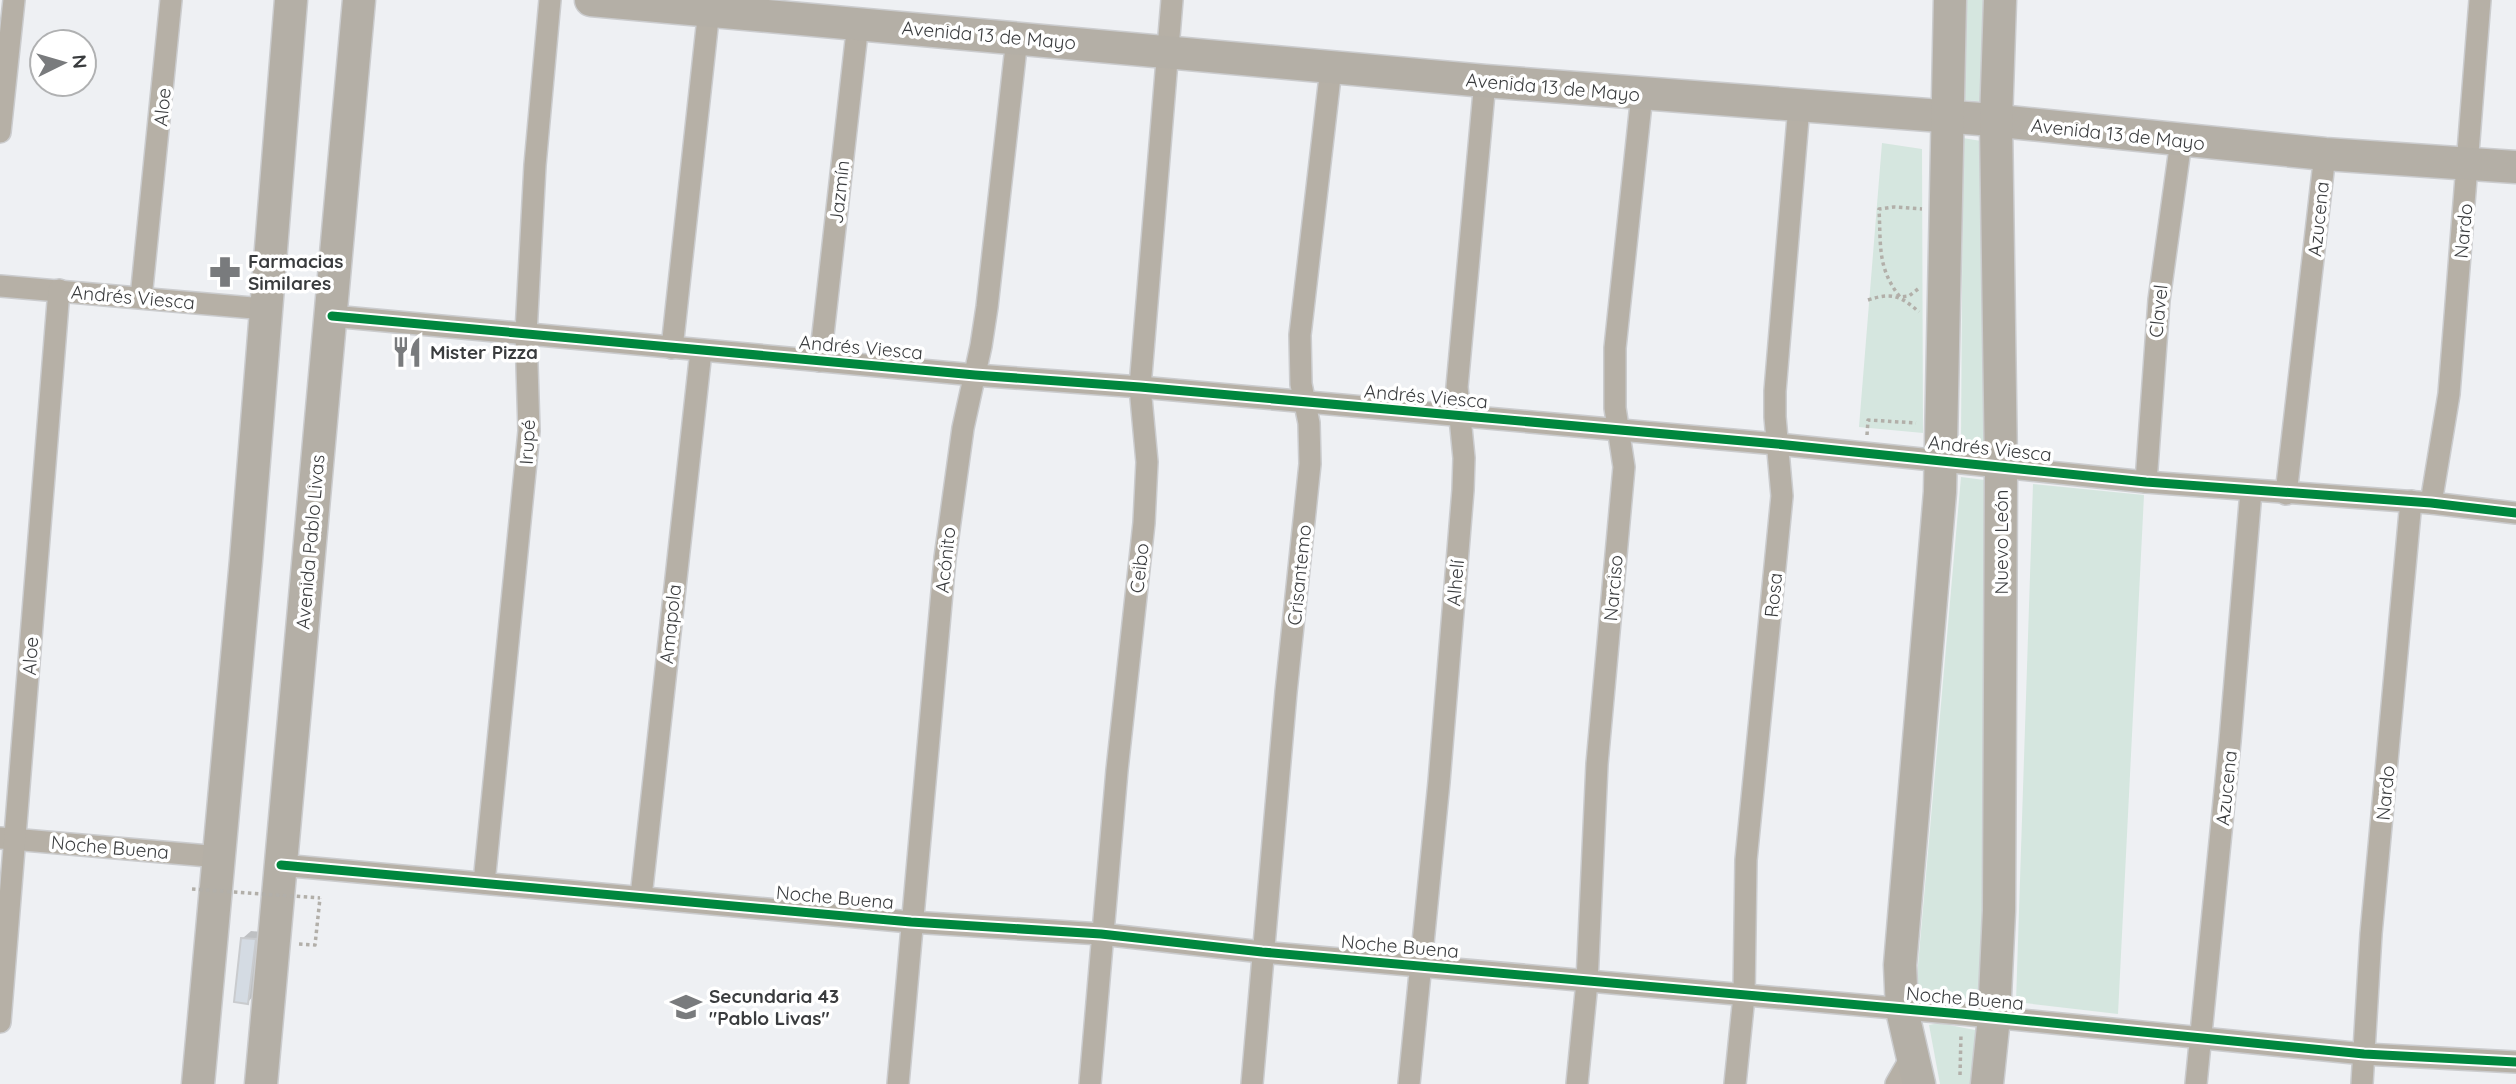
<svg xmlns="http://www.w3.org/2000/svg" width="2516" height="1084" font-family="Quicksand,sans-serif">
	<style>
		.green { fill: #d5e6df }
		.shadow { fill: #0003 }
		.building { fill: #d4dbe3; stroke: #c9cbce; stroke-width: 2 }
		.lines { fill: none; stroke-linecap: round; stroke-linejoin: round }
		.street-casing { stroke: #cbccce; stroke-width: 24 }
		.secondary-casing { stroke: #cbccce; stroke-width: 35 }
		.path { stroke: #b2afa9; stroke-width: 3.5; stroke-dasharray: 3.5 3.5; stroke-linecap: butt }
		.street { stroke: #b6b0a6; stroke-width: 21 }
		.secondary { stroke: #b4afa6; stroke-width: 32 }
		.path-bridge { stroke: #b2afa9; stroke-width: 3.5; stroke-dasharray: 3.5 3.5; stroke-linecap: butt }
		.cycleway-casing { stroke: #fff; stroke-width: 13 }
		.cycleway { stroke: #00873e; stroke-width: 9 }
		.labels { text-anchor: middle; stroke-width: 7; stroke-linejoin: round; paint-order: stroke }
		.street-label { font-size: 19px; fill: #3a3c3e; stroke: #fff }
		.poi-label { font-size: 19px; font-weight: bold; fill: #3a3c3e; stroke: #fff; text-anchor: start }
	</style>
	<rect width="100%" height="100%" fill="#eef0f3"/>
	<g class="green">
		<polygon points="1965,0 1991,0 1990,102 1963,100"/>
		<polygon points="1963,138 1981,141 1997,449 1961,443"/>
		<polygon points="1882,143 1922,149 1923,433 1859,427"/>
		<polygon points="1961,477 2000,482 1991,1000 1925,996 1916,988"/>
		<polygon points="2033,484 2144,495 2118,1014 2016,1002"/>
		<polygon points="1939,1023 1985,1032 1979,1084 1940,1084 1929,1025"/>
	</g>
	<polygon class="shadow" points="251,931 263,932 255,994 248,1002 243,938"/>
	<polygon class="building" points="241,938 256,939 248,1004 234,1002"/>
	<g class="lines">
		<defs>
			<g id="street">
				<polyline points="0,132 14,0"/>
				<polyline points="0,286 265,309"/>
				<polyline points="141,298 171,0"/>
				<polyline points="332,316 975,375 1140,387 1777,444 2146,482 2431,503 2516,513"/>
				<polyline points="672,348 710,0"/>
				<polyline points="820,361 858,23"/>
				<polyline points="2146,482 2159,300 2181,141"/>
				<polyline points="2286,494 2325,154"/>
				<polyline points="2431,503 2449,394 2480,0"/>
				<polyline points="0,838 220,857"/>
				<polyline points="281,865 911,922 1101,934 1262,952 1961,1014 2364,1054 2516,1062"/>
				<polyline points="484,883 529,431 526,333 535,165 550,0"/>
				<polyline points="641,897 701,351"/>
				<polyline points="0,1022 59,290"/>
				<polyline points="898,1084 945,558 963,428 981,346 987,307 1017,38"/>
				<polyline points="1090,1084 1117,770 1144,523 1147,462 1140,387 1172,0"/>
				<polyline points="1252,1084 1286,692 1310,464 1309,423 1301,384 1300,335 1331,68"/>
				<polyline points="1409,1084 1439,782 1463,490 1464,458 1457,387 1485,81"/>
				<polyline points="1577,1084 1587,982 1597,764 1624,467 1615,408 1615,348 1642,94"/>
				<polyline points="1735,1084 1744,996 1746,860 1782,496 1775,417 1775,391 1799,106"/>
				<polyline points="1896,1084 1912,1056"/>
				<polyline points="2196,1084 2230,741 2251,491"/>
				<polyline points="2362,1084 2371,934 2411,501"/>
			</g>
			<g id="secondary">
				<polyline points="591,0 1485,81 1980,119 2325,154 2516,167"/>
				<polyline points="198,1084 246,560 291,0"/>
				<polyline points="261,1084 359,0"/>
				<polyline points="1919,1084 1902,1010 1900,965 1940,492 1950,0"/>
				<polyline points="1987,1084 1994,1017 1999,911 2001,467 1996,121 2000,0"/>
			</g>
		</defs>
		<use href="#street" class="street-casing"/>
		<use href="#secondary" class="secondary-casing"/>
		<g class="path">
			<path d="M1918 289 1909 296 1900 297C1877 268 1881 245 1879 209L1894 207 1922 209"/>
			<path d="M1868 300C1892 292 1901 296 1919 312"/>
			<polyline points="1867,435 1868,420 1916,423"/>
			<polyline points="299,944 315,945 320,898"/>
			<polyline points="1960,1075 1961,1034"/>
		</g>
		<use href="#street" class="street"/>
		<use href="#secondary" class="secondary"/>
		<polyline class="path-bridge" points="192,889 320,898"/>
		<defs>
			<g id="cycleway">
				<polyline points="332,316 975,375 1140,387 1777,444 2146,482 2431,503 2516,513"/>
				<polyline points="281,865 911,922 1101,934 1262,952 1961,1014 2364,1054 2516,1062"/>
			</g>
		</defs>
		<use href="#cycleway" class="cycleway-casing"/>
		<use href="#cycleway" class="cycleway"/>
	</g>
	<defs>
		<symbol id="pharmacy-bare" viewBox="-9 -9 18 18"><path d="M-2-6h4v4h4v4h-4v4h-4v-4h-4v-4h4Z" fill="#797b7d" stroke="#fff" stroke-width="2.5" paint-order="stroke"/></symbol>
		<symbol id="restaurant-bare" viewBox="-9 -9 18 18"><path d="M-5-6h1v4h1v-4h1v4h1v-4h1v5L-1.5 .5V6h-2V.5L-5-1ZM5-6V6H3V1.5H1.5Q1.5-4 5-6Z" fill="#797b7d" stroke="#fff" stroke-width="2.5" paint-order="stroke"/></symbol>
		<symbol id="school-bare" viewBox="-9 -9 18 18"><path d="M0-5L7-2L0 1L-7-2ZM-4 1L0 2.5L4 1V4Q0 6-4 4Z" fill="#797b7d" stroke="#fff" stroke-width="2.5" paint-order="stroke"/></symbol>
	</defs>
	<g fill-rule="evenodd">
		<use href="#pharmacy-bare" x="203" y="250" width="44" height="44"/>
		<use href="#restaurant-bare" x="385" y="330" width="44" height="44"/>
		<use href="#school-bare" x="664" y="985" width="44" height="44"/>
	</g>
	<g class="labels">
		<g class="street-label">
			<text transform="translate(989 35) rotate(5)" y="7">Avenida 13 de Mayo</text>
			<text transform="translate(1553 87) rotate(5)" y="7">Avenida 13 de Mayo</text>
			<text transform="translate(162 107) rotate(-84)" y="7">Aloe</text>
			<text transform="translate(2118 134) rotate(6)" y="7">Avenida 13 de Mayo</text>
			<text transform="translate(839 192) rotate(-84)" y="7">Jazmín</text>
			<text transform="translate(2318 219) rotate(-84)" y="7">Azucena</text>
			<text transform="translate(2463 231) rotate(-85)" y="7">Nardo</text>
			<text transform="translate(133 297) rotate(5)" y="7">Andrés Viesca</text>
			<text transform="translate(2158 311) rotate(-84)" y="7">Clavel</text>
			<text transform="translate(861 347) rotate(5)" y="7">Andrés Viesca</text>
			<text transform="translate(1426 396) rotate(5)" y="7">Andrés Viesca</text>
			<text transform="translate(527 442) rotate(-87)" y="7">Irupé</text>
			<text transform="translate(1990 448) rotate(6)" y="7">Andrés Viesca</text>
			<text transform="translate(310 542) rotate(-85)" y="7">Avenida Pablo Livas</text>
			<text transform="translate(2001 542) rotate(-90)" y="7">Nuevo León</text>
			<text transform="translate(945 560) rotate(-84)" y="7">Acónito</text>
			<text transform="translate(1139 568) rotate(-84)" y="7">Ceibo</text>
			<text transform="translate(1299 575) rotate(-84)" y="7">Crisantemo</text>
			<text transform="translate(1455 583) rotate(-85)" y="7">Alhelí</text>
			<text transform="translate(1613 588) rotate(-85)" y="7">Narciso</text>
			<text transform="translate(1773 595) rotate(-84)" y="7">Rosa</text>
			<text transform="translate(670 624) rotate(-84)" y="7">Amapola</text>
			<text transform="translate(30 656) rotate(-86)" y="7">Aloe</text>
			<text transform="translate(2226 788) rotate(-84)" y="7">Azucena</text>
			<text transform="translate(2385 793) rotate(-85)" y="7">Nardo</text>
			<text transform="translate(110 847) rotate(5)" y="7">Noche Buena</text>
			<text transform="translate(835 897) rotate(5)" y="7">Noche Buena</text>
			<text transform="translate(1400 946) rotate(5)" y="7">Noche Buena</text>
			<text transform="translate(1965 998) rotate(5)" y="7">Noche Buena</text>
		</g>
		<g class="poi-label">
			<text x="248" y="268">Farmacias<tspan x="248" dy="22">Similares</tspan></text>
			<text x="430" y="359">Mister Pizza</text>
			<text x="709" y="1003">Secundaria 43<tspan x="709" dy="22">"Pablo Livas"</tspan></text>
		</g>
	</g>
	<g transform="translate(63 63) rotate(85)"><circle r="33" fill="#ffffff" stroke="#b0b1b2" stroke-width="2"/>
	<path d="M0-5L12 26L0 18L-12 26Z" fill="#797b7d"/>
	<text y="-10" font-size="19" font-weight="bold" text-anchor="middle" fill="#3a3c3e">N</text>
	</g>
</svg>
